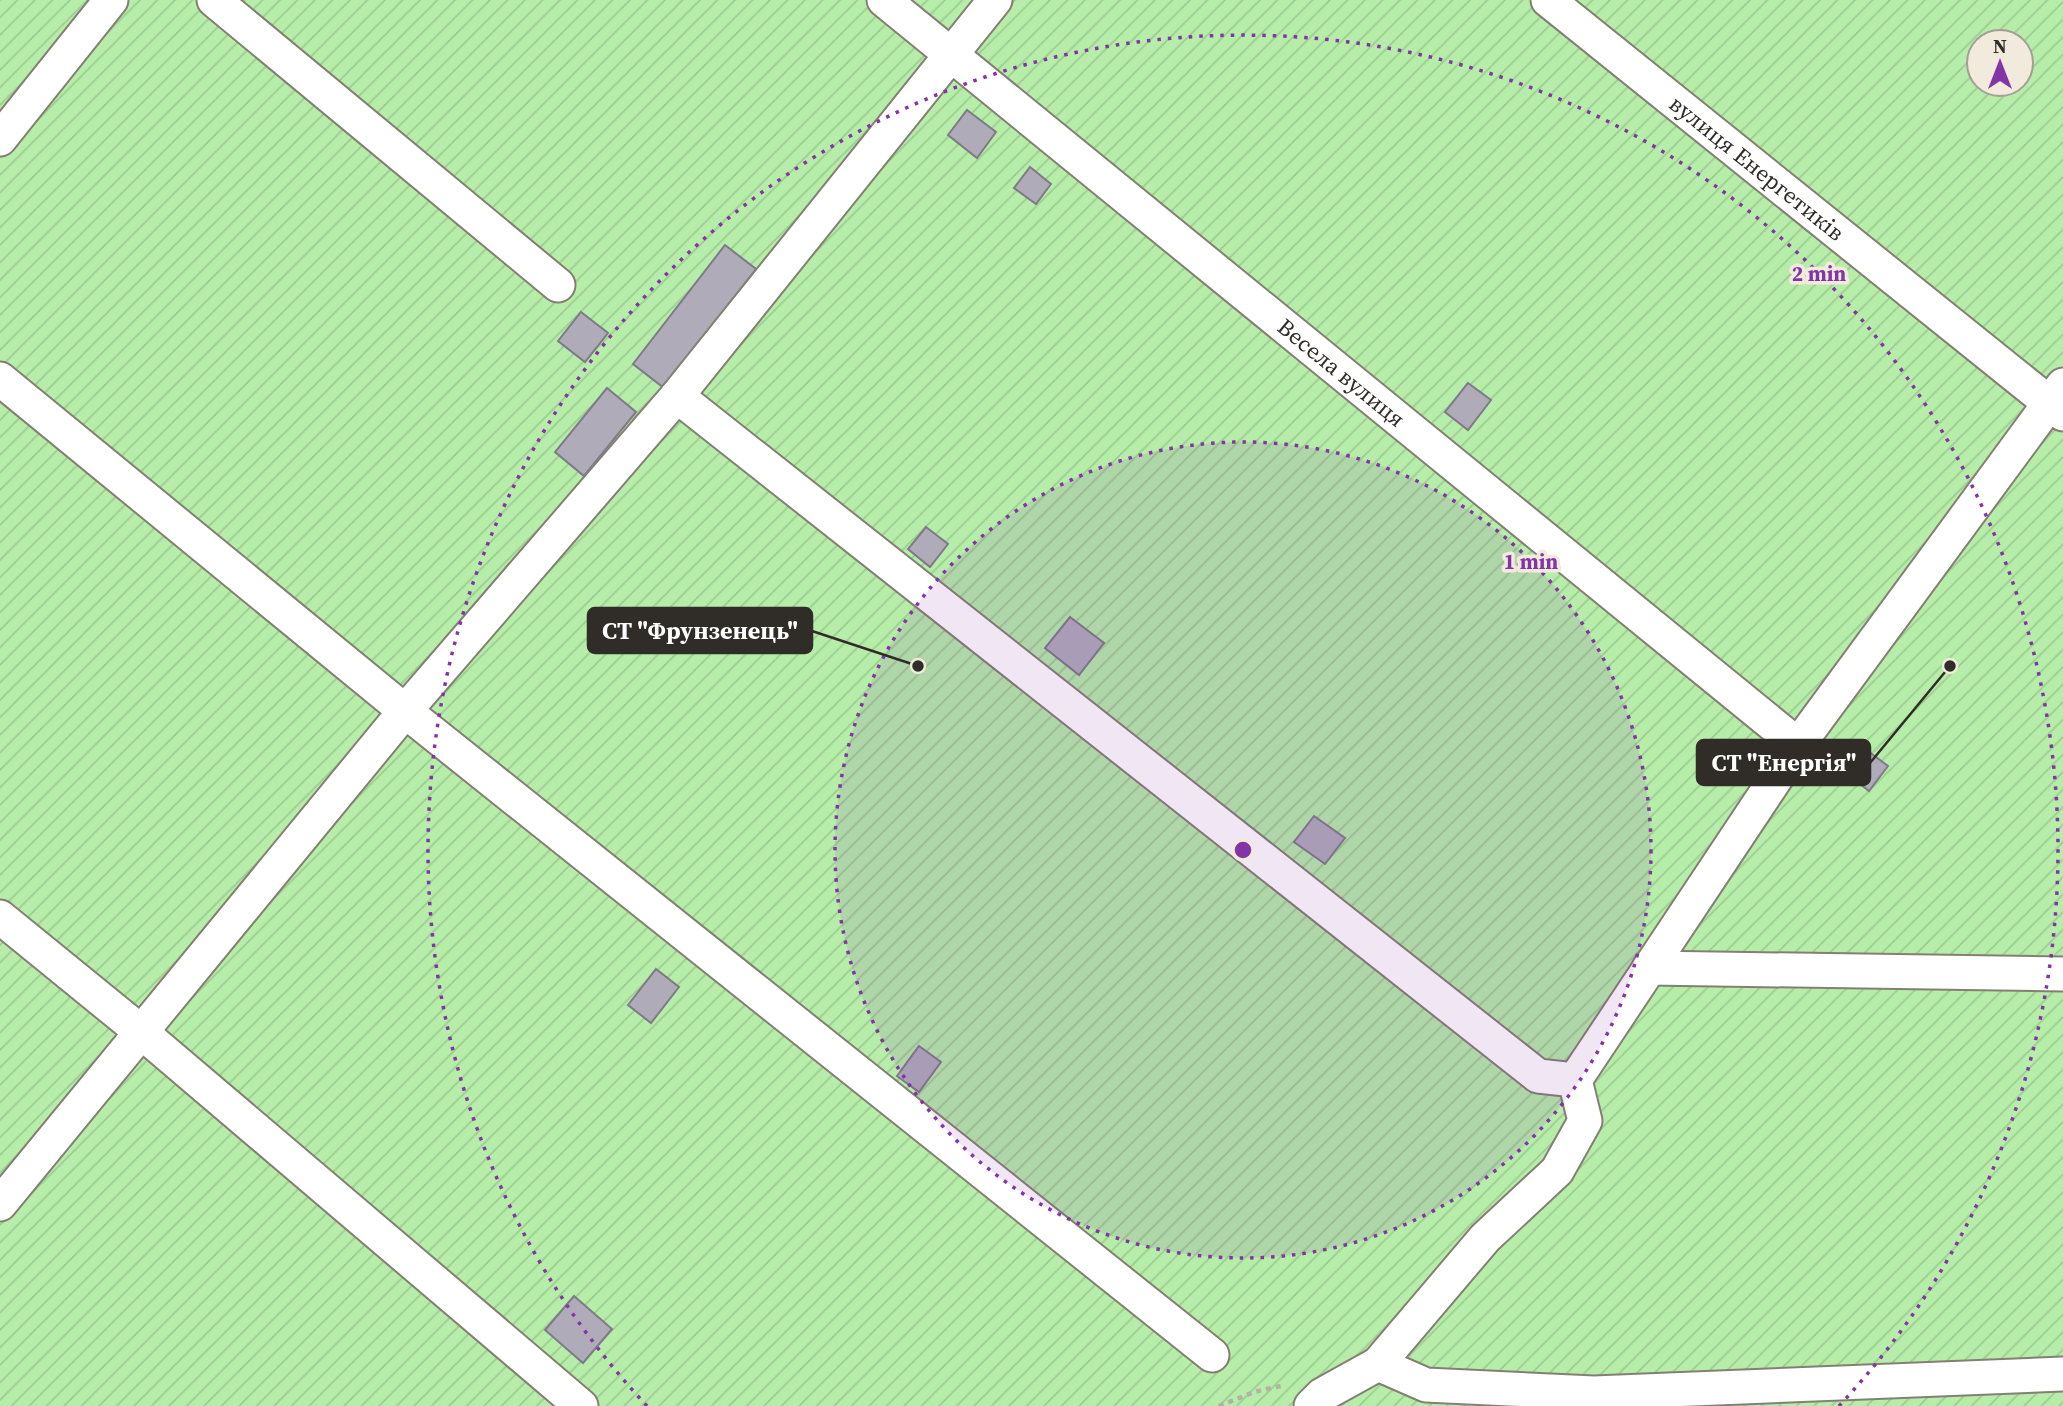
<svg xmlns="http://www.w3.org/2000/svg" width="2063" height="1406" font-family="'Source Serif 4',serif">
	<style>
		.garden { fill: url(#garden-furrows); fill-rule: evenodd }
		.building { fill: #afabb9; stroke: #7e7a87; stroke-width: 2 }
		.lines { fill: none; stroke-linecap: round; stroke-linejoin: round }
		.minor-casing { stroke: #857f73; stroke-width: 37 }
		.path { stroke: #b6b0a5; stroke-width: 4.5; stroke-dasharray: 5 5; stroke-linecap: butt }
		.minor { stroke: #fff; stroke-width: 33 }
		.ring { fill: none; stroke: #8335a5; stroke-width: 3.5; stroke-dasharray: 3.5 7 }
		.labels { text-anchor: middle; stroke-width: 7; stroke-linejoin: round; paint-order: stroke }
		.street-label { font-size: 23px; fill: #302d28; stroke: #f1eadd }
		.centre { fill: #8335a5; stroke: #f1eadd; stroke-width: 3.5 }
		.ring-label { font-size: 21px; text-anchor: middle; font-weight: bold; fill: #8335a5; stroke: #f1eadd; stroke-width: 7; stroke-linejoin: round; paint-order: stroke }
		.leader { fill: none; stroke: #302d28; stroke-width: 2.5 }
		.callout-dot { fill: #302d28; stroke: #f1eadd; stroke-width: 2.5 }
		.callout { fill: #302d28; stroke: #302d28; stroke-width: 2.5 }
		.callout-label { font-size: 24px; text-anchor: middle; font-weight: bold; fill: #fff }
	</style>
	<defs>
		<pattern id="garden-furrows" width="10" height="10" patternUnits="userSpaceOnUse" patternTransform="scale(1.75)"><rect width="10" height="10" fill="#b6eda9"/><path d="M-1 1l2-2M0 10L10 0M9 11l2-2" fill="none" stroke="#9dcc91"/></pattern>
	</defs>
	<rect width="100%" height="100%" fill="#f1eadd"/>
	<path class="garden" d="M0 0H2063V1406H0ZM1979 42H2021V84H1979Z"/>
	<g class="building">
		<polygon points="967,110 996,132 977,158 948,135"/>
		<polygon points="1030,167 1051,184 1036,204 1014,188"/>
		<polygon points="725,245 756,269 664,388 633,364"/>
		<polygon points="581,312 608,333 585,362 558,341"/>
		<polygon points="1468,383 1491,400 1468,430 1445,412"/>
		<polygon points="607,388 636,412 584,476 555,452"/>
		<polygon points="926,527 948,544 930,567 908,549"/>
		<polygon points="1070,617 1104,643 1079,675 1045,648"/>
		<polygon points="1856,742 1888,766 1869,791 1837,766"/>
		<polygon points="1314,816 1345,838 1325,864 1294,842"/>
		<polygon points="656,969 679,987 651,1023 628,1005"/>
		<polygon points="919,1046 941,1062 919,1092 897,1076"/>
		<polygon points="574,1296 612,1329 583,1363 545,1330"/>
	</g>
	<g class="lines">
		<defs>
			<g id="minor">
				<polyline points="214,0 558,285"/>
				<path id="s1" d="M884 0 1798 745"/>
				<path id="s2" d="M1548 0 2063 414"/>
				<polyline points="0,139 111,0"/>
				<polyline points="0,379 405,711 1212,1355"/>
				<polyline points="677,396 995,0"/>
				<polyline points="0,917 140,1031 581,1406"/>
				<polyline points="1649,968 2063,974"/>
				<polyline points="0,1204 405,711 677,396 1538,1076 1575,1080 1798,745 2063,385"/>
				<polyline points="1378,1364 1485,1238 1557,1171 1585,1121 1575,1080"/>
				<polyline points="1311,1406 1322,1395 1378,1364 1426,1385 1594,1393 2063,1374"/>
			</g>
		</defs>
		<use href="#minor" class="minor-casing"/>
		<polyline class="path" points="1219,1406 1254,1392 1285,1385"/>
		<use href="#minor" class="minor"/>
	</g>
	<circle cx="1243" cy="850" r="408" fill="#8335a5" fill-opacity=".12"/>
	<g class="ring">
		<circle cx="1243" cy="850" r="408"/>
		<path d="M647 1406A815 815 0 1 1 1839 1406"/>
	</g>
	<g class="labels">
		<g class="street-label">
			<text dy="8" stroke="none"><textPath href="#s2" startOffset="268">вулиця Енергетиків</textPath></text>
			<text dy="8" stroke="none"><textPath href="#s1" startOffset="590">Весела вулиця</textPath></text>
		</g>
	</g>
	<circle cx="1243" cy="850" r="10" class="centre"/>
	<g class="ring-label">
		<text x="1819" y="281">2 min</text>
		<text x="1531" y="569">1 min</text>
	</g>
	<path class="leader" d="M918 666L812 631M1950 666L1870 763"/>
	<g class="callout-dot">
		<circle cx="918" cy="666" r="7"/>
		<circle cx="1950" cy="666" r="7"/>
	</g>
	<g class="callout">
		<rect x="588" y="608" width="224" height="45" rx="7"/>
		<rect x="1697" y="740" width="173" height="45" rx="7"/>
	</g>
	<g class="callout-label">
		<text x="700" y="639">СТ "Фрунзенець"</text>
		<text x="1784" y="771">СТ "Енергія"</text>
	</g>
	<g transform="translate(2000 63)"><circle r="33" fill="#f1eadd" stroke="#a49e95" stroke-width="2"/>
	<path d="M0-5L12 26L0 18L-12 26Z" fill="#8335a5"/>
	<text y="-10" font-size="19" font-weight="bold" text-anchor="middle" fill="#302d28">N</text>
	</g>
</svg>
